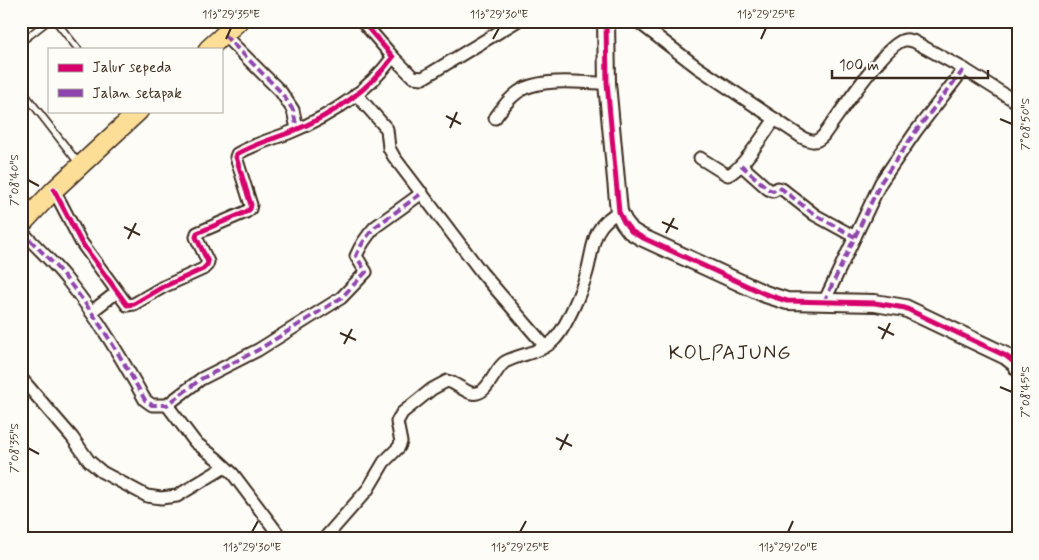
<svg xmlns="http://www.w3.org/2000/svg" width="1039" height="560" font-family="Mynerve,sans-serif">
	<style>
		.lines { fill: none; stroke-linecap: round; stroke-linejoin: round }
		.lane-casing { stroke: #3b2a1e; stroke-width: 9 }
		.street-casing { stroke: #3b2a1e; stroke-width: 15 }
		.secondary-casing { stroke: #3b2a1e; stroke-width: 20 }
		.primary-casing { stroke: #3b2a1e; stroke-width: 21 }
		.lane { stroke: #fdfcf7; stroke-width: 5.5 }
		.street { stroke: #fdfcf7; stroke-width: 11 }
		.secondary { stroke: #fdfcf7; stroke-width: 16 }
		.primary { stroke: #fcde96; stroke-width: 18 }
		.quiet { stroke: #8e44ad; stroke-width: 4; stroke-dasharray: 8 4; stroke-linecap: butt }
		.cycleway-casing { stroke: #fdfcf7; stroke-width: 8 }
		.cycleway { stroke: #d6006c; stroke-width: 5 }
		.ticks { fill: none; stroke: #3b2a1e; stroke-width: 2 }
		.labels { text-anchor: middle; stroke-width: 5; stroke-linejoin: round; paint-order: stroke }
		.quarter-label { font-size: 20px; letter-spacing: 1px; fill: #3b2a1e; stroke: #fdfcf7 }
		.neatline { fill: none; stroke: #3b2a1e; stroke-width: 2 }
		.ticks-label { font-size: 12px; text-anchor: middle; fill: #3b2a1e }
	</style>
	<rect width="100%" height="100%" fill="#fdfcf7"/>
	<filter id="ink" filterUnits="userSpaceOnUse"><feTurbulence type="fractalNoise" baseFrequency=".02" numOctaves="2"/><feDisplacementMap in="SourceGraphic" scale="10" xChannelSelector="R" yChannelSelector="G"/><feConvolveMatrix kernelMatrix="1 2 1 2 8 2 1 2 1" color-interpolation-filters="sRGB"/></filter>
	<g filter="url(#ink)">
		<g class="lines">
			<defs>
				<g id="lane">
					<polyline points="54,21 58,24 78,49"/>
					<polyline points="21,42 48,21"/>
					<polyline points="21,89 80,165"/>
				</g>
				<g id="street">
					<path d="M637 21 697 67 803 138C812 142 816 143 823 136 836 119 886 42 905 40 908 39 910 41 913 41L964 69 1018 103"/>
					<polyline points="224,35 281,92 293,110 297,129"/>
					<polyline points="393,57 413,77 423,78 517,21"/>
					<polyline points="356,94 387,129 389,148 394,157 482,273 545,346"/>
					<path d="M495 118C503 107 512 94 525 88 550 78 581 83 607 83"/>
					<path d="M700 158 724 173 728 175C742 170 765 132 775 119"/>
					<polyline points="741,165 768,189 773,191 778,188 782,189 815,215 855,237"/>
					<path d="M54 190 81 242 127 305 134 304 163 287 203 269 207 265 208 262 196 237 197 233 246 212 250 209 251 205 236 157 237 154C254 144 273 139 291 132 330 116 368 91 393 57L362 21"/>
					<path d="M21 231C37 247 54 263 68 281 98 318 122 359 145 400L152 405H167L201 379 258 350 341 298 366 272 356 256C361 244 367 236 375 227L422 193"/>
					<polyline points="824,302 881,182 916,131 964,69"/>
					<polyline points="91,312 117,292"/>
					<polyline points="21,378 72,437 89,461 102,472 147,496 161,498 177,496 225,467"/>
					<polyline points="167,405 195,442 217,459 233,474 282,539"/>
					<path d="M324 539 368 489 384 462 399 447 401 442 397 422 402 413 432 389 447 381C456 383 462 390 471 393 488 397 494 369 505 362 521 353 540 354 554 340 566 328 582 290 587 272 594 247 591 226 619 212"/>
				</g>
				<polyline id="secondary" points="606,21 607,83 619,212 624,222 631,231 641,237 765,294 787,301 875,303 905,308 1006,356 1015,363 1018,368"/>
				<g id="primary">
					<polyline points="208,49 239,21"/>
					<polyline points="21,225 54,190 139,111"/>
				</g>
			</defs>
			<use href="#lane" class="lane-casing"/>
			<use href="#street" class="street-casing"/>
			<use href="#secondary" class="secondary-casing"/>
			<use href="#primary" class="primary-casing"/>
			<use href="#lane" class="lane"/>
			<use href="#street" class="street"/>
			<use href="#secondary" class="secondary"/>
			<use href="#primary" class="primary"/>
			<g class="quiet">
				<polyline points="224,35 281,92 293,110 297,129"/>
				<polyline points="741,165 768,189 773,191 778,188 782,189 815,215 855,237"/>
				<path d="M21 231C37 247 54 263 68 281 98 318 122 359 145 400L152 405H167L201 379 258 350 341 298 366 272 356 256C361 244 367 236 375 227L422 193"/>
				<polyline points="824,302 881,182 916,131 964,69"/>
			</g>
			<defs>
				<g id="cycleway">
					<polyline points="606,21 607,83 619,212 624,222 631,231 641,237 765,294 787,301 875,303 905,308 1006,356 1015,363 1018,368"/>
					<path d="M54 190 81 242 127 305 134 304 163 287 203 269 207 265 208 262 196 237 197 233 246 212 250 209 251 205 236 157 237 154C254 144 273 139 291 132 330 116 368 91 393 57L362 21"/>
				</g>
			</defs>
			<use href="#cycleway" class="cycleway-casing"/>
			<use href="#cycleway" class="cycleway"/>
		</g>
	</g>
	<path class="ticks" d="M226 39 231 28M493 39 499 28M761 39 766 28M446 116 461 124M1000 119 1012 124M450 128 457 112M28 180 39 186M662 222 678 229M124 227 140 235M666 233 674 218M128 239 136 223M878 327 894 335M340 333 356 340M882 339 890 323M344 344 352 329M1000 387 1012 392M556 438 572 446M28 448 39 454M560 450 568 434M252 532 258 521M520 532 526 521M788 532 793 521"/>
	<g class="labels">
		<g class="quarter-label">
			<text x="730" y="359">KOLPAJUNG</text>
		</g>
	</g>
	<rect width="1039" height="560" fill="none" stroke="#fdfcf7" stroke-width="55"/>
	<rect x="48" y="48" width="175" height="65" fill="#fdfcf7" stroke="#afa8a0"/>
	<rect x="58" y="64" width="25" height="8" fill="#d6006c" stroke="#afa8a0"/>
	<text x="92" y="72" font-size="15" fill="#3b2a1e">Jalur sepeda</text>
	<rect x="58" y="89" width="25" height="8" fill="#8e44ad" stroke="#afa8a0"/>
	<text x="92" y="98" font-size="15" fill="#3b2a1e">Jalan setapak</text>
	<path d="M832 70v8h156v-8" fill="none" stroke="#3b2a1e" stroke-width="2.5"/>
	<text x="839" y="70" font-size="15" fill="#3b2a1e" stroke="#fdfcf7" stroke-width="4" paint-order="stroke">100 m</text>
	<rect x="28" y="28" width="984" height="504" class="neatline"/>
	<g class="ticks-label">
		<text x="231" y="18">113°29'35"E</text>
		<text x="499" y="18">113°29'30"E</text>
		<text x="766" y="18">113°29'25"E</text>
		<text transform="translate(1025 124) rotate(-90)" y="4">7°08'50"S</text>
		<text transform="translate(14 180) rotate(-90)" y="4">7°08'40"S</text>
		<text transform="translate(1025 392) rotate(-90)" y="4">7°08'45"S</text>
		<text transform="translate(14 448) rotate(-90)" y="4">7°08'35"S</text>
		<text x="252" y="551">113°29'30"E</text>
		<text x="520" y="551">113°29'25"E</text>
		<text x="788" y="551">113°29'20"E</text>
	</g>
</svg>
